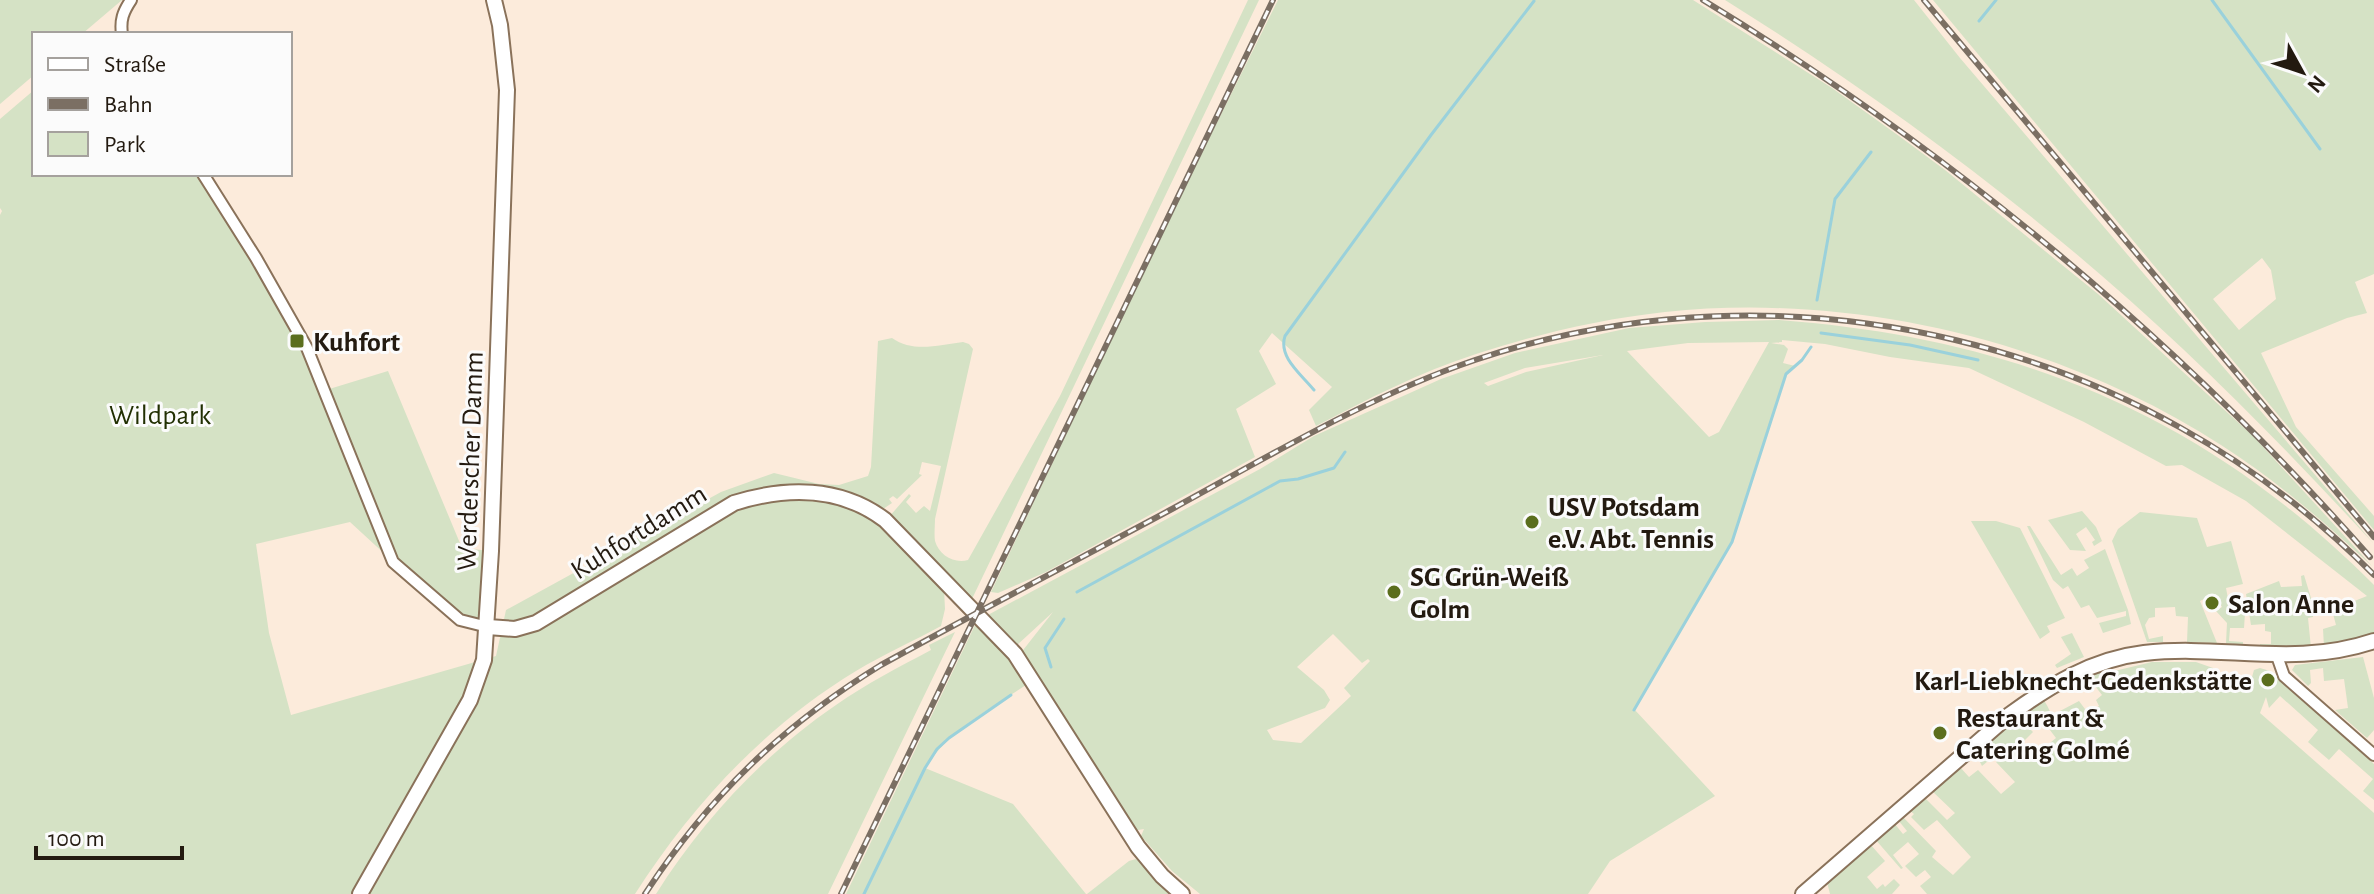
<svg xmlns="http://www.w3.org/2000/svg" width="2374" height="894" font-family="'Alegreya Sans',sans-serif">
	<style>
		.green { fill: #d5e2c5; fill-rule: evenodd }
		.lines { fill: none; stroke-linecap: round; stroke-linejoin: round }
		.stream { stroke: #9ad1db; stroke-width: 3 }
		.street-casing { stroke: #8a725a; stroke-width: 14 }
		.secondary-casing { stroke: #8a725a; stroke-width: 18 }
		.street { stroke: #fff; stroke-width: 10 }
		.secondary { stroke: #fff; stroke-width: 14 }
		.rail-casing { stroke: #7b6f63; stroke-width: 6 }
		.rail { stroke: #fbfbfb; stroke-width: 3; stroke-dasharray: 9; stroke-linecap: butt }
		.poi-dot { fill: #5b6e1d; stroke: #fbfbfb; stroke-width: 3 }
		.labels { text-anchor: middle; stroke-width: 6; stroke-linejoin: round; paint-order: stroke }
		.poi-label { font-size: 28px; font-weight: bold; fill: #231a10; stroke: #fbfbfb; text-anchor: start }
		.park-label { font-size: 28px; fill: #212f02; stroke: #fbfbfb }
		.street-label { font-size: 28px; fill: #231a10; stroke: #fbfbfb }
	</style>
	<rect width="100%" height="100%" fill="#fcebdb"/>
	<g class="green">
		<polygon points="0,0 122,0 82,34 34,34 34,75 0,104"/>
		<path d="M1248 0H1259L971 601 889 517 909 494 911 496 906 502 916 513 924 506 930 511 941 466 922 462 919 474 922 475 897 499 893 496 889 499 892 503 883 509 831 499 876 517 944 589 945 609 941 626C914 641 884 654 856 671 765 726 692 805 635 894H0V215L2 211 0 208V119L34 90V174H203L326 390 388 371 462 548 491 551 488 627 468 623 438 603 350 522 256 544 269 633 291 715 496 656 506 610 721 492 774 473 819 484 839 485 868 476 871 467 878 341 892 338C913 353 939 345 963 342L969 344 973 349 935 519C935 525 934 535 935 541 939 555 954 564 968 560L1060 396Z"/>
		<path d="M1278 0H1693L1832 88 1899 136 1945 170 2098 294 2254 437 2372 566C2324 522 2276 480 2221 445 2060 341 1855 292 1665 312 1601 319 1537 334 1476 354 1420 372 1368 399 1316 426L1309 410 1332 387 1272 333 1259 351 1276 384 1236 409 1255 457 1046 572 998 593 991 592 1160 237Z"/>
		<path d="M1725 0H1914L1960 58 2374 544C2312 477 2249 411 2183 349 2043 217 1888 102 1725 0Z"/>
		<path d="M1933 0H2374V274L2355 282 2367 313 2347 318 2261 353 2296 427 2374 516V530ZM2262 258 2271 270 2276 299 2239 330 2213 299Z"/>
		<path d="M1779 320C2017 338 2205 415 2374 585V635L2324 647 2323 629 2336 625 2332 610 2367 596 2246 501 2182 465 2166 466 2084 422 1969 368 1890 357 1825 344 1782 340V342L1771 343 1784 345 1788 349 1783 363 1795 366 1786 375 1732 542 1634 709 1715 796 1610 861 1588 894H1200L1172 871 1141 836 1144 829 1132 831 1020 654 1053 612 1015 647 986 616 1260 469 1314 436 1441 379 1515 353 1629 328 1705 322ZM1769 342 1719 432 1709 437 1627 351 1688 343ZM1603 355 1526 372 1488 386 1484 383 1525 368ZM1333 634 1362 663 1368 659 1370 661 1344 688 1351 696 1301 743 1273 740 1267 730 1325 708 1330 700 1324 690 1297 667Z"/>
		<polygon points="2082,511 2096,527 2102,541 2094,546 2092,542 2095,540 2086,527 2076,534 2086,551 2070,550 2048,520"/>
		<polygon points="2140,512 2197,518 2207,547 2231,541 2243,584 2226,588 2229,604 2234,604 2245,613 2244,628 2230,628 2229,641 2243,642 2243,645 2226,643 2227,623 2216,611 2222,607 2215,594 2200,601 2217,643 2187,642 2188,617 2176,616 2175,607 2155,608 2155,617 2149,618 2145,625 2149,639 2163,636 2163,642 2147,642 2112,541 2118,529"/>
		<polygon points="1971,521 1996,521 2020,528 2065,618 2047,626 2050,632 2040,639"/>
		<polygon points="2027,526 2030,526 2061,575 2072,568 2077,576 2089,568 2084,560 2105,549 2128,610 2131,624 2103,633 2099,623 2126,616 2126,611 2097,618 2089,605 2081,608 2068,586 2063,589 2053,580"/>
		<polygon points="2304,575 2311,598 2313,617 2308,618 2311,648 2260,646 2260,644 2271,644 2271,632 2265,631 2265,624 2251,625 2246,594 2279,581 2281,587 2302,586 2301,576"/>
		<path d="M976 623 1011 657 1029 683C992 708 949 730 925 768L1013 804 1086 894H846Z"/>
		<path d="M955 632 828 894H656C702 821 764 754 836 705 866 684 899 667 931 650L929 645Z"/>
		<polygon points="2072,633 2084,657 2057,668 2055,665 2071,654 2061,637"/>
		<polygon points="2363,657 2374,698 2374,730 2367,738 2335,710 2348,708 2344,679 2324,681 2323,668 2310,670 2311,683 2308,686 2292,670 2295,665"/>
		<path d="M2152 662H2196L2213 668 2212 681H2218V689L2248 691 2254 670 2260 668 2270 671 2374 764V800L2363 791 2373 779 2339 749 2329 760 2308 742 2318 730 2280 696 2269 708 2266 697 2260 713 2374 813V894H1927L1920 886 1931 877 1925 870 1916 877 1905 866 1919 854 1908 842 1893 855 1903 868 1901 869 1875 839 1894 823 1903 834 1907 831 1898 820 1902 816 1936 851 1932 857 1953 875 1971 857 1937 820 1924 830 1911 817 1914 814 1909 810 1924 797 1947 820 1955 813 1931 790 1959 766 1969 777 1978 770 2001 794 2015 782 1996 762 2001 758 1999 752 1982 766 1975 752 2017 716 2033 732 2016 749 2022 756 2027 751 2033 757 2056 738 2040 717 2036 719 2027 709 2042 698C2051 709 2051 719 2061 730L2069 723 2067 719 2070 717 2060 711 2079 701 2088 713 2099 706 2096 700 2102 695 2095 686 2086 692 2076 678 2103 669 2106 673Z"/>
		<polygon points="1870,844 1885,861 1867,877 1877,889 1883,884 1885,887 1894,879 1900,885 1892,894 1830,894 1827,882"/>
		<polygon points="1136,859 1176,894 1087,894 1129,861"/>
	</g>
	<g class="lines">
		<g class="stream">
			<polyline points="2212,0 2320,149"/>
			<polyline points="1979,21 1996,0"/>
			<polyline points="1817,300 1835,199 1871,152"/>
			<polyline points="1821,333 1910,345 1978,360"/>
			<path d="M1314 390C1301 374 1278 357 1285 336L1431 135 1534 1"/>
			<polyline points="1077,592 1280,481 1298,479 1334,468 1345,452"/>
			<polyline points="1051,667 1045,648 1064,619"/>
			<polyline points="1634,710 1732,542 1786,374 1802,360 1811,347"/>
			<polyline points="864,894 925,768 937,749 949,738 1011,695"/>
		</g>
		<defs>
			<g id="street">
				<path d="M122 34C120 20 123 12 131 0"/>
				<polyline points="203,174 256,258 307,348 393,562 460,620 488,627"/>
				<polyline points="2277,656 2284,676 2374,755"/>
			</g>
			<g id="secondary">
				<path d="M488 627 515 629 536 623 734 503C785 487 840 486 885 520L1015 654 1138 847 1162 876 1182 894"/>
				<polyline points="360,894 470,700 484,660 491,551 507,90 500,25 494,0"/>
				<path d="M1803 894 2008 716C2049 686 2092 659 2144 653 2224 644 2294 668 2374 641"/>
			</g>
		</defs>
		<use href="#street" class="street-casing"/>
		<use href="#secondary" class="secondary-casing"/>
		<use href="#street" class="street"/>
		<use href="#secondary" class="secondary"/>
		<defs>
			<g id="rail">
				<path d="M1703 0C1951 151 2178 339 2370 557"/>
				<polyline points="1924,0 2374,537"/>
				<path d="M645 894C709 796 782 726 881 665 977 612 1075 561 1172 509 1271 455 1369 396 1475 360 1788 255 2143 340 2374 575"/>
				<polyline points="841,894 1273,0"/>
			</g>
		</defs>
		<use href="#rail" class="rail-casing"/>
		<use href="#rail" class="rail"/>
	</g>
	<g class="poi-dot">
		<rect x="289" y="333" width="16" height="16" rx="4"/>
		<circle cx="1532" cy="522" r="8"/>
		<circle cx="1394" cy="592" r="8"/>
		<circle cx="2212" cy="603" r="8"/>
		<circle cx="2268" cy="680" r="8"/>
		<circle cx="1940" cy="733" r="8"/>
	</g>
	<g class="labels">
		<g class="poi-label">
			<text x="313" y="351">Kuhfort</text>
			<text x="1548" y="516">USV Potsdam<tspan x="1548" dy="32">e.V. Abt. Tennis</tspan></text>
			<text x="1410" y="586">SG Grün-Weiß<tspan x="1410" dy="32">Golm</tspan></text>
			<text x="2228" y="613">Salon Anne</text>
			<text x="2252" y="690" text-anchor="end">Karl-Liebknecht-Gedenkstätte</text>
			<text x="1956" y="727">Restaurant &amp;<tspan x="1956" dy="32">Catering Golmé</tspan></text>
		</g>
		<g class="park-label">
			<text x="160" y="424">Wildpark</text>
		</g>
		<g class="street-label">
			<text transform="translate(469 461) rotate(-88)" y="10">Werderscher Damm</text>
			<text transform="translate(638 531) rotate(-32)" y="10">Kuhfortdamm</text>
		</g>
	</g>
	<rect x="32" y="32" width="260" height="144" fill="#fbfbfb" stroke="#a5a19d" stroke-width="2"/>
	<rect x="48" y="58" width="40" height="12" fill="#ffffff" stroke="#a5a19d" stroke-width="2"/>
	<text x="104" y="72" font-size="24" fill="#231a10">Straße</text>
	<rect x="48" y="98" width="40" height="12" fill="#7b6f63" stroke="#a5a19d" stroke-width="2"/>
	<text x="104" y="112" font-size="24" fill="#231a10">Bahn</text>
	<rect x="48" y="132" width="40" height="24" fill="#d5e2c5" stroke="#a5a19d" stroke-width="2"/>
	<text x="104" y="152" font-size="24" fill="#231a10">Park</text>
	<g transform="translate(2302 72) rotate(130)" stroke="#fbfbfb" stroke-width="6" paint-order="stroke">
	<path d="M0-6L14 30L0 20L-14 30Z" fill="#231a10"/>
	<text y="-12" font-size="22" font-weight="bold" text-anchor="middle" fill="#231a10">N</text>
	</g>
	<path d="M36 846v12h146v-12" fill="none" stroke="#231a10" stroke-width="4"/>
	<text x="48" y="846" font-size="24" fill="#231a10" stroke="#fbfbfb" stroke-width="6" paint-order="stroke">100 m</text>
</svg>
